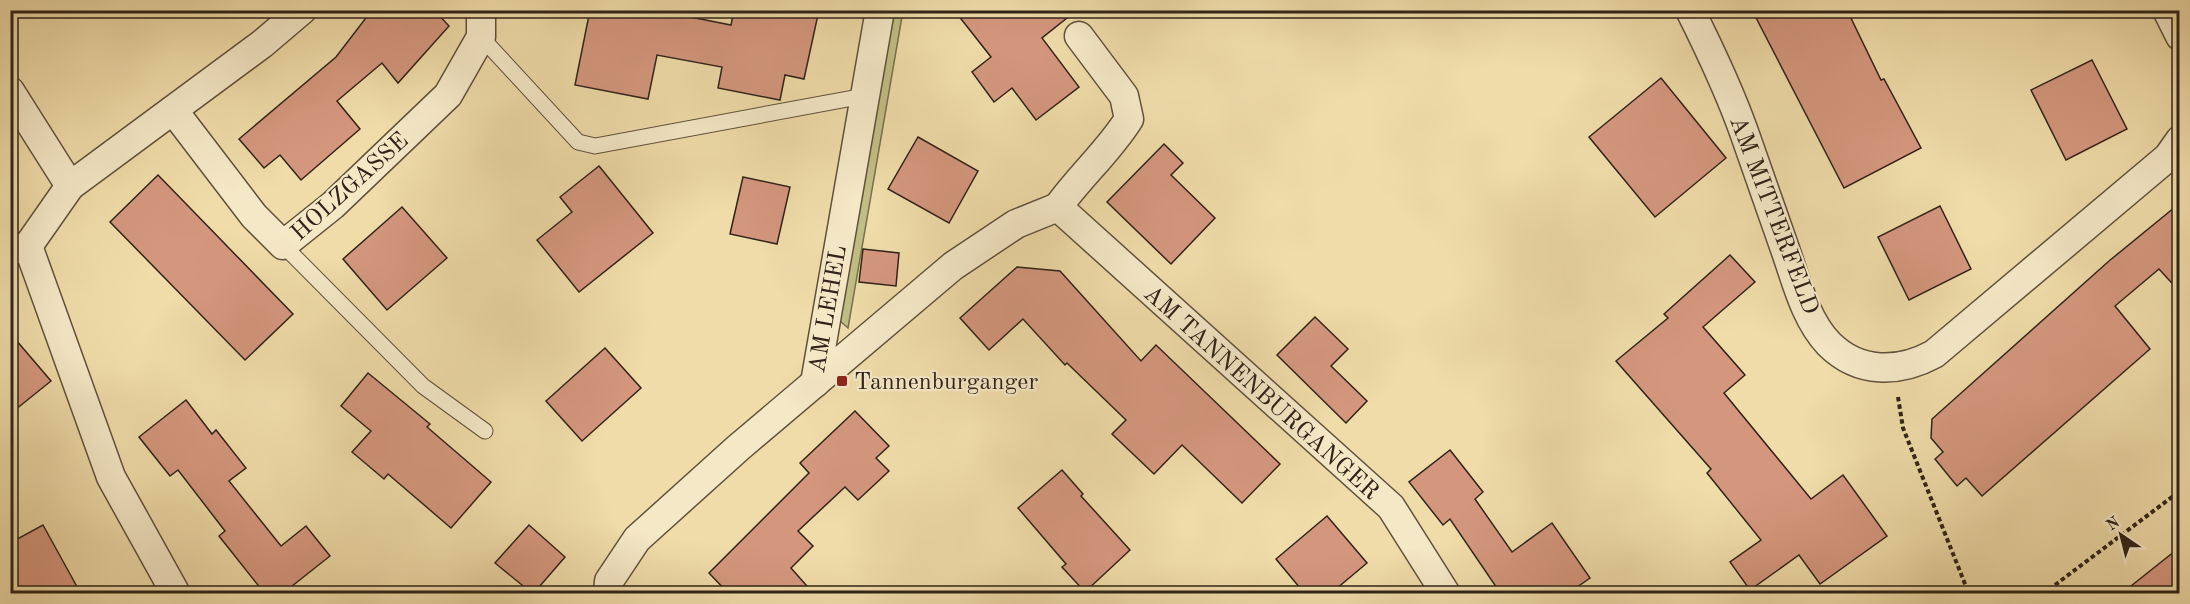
<svg xmlns="http://www.w3.org/2000/svg" width="2190" height="604" font-family="'Old Standard TT',serif">
	<style>
		.green { fill: #c1be83; stroke: #79704e; stroke-width: 1.5 }
		.building { fill: #d4977e; stroke: #312319; stroke-width: 1.5 }
		.lines { fill: none; stroke-linecap: round; stroke-linejoin: round }
		.lane-casing { stroke: #60513d; stroke-width: 17 }
		.street-casing { stroke: #60513d; stroke-width: 31 }
		.path { stroke: #312319; stroke-width: 4; stroke-dasharray: 4.5 3; stroke-linecap: butt }
		.lane { stroke: #f5e8c7; stroke-width: 15 }
		.street { stroke: #f5e8c7; stroke-width: 28 }
		.poi-dot { fill: #8f2418; stroke: #f5e8c7; stroke-width: 2 }
		.labels { text-anchor: middle; stroke-width: 4.5; stroke-linejoin: round; paint-order: stroke }
		.street-label { font-size: 24px; fill: #312319; stroke: #f5e8c7 }
		.poi-label { font-size: 24px; fill: #312319; stroke: #f5e8c7; text-anchor: start }
	</style>
	<rect width="100%" height="100%" fill="#efdca9"/>
	<filter id="stains"><feTurbulence type="fractalNoise" baseFrequency=".00333" numOctaves="4"/><feColorMatrix values="0 0 0 0 .2 0 0 0 0 .09 0 0 0 0 .02 0 0 0 .5 -.17"/></filter>
	<radialGradient id="worn" r=".72"><stop offset=".6" stop-color="#630" stop-opacity="0"/><stop offset="1" stop-color="#630" stop-opacity=".3"/></radialGradient>
	<polygon class="green" points="892,11 903,11 848,328 838,319"/>
	<g class="building">
		<polygon points="372,10 434,10 449,26 398,83 382,63 337,101 360,129 301,180 280,155 264,168 239,139 336,57"/>
		<polygon points="590,10 655,10 731,25 734,10 819,10 804,79 785,75 780,100 718,88 722,67 657,55 648,99 575,85"/>
		<polygon points="954,10 1077,10 1042,38 1079,87 1036,120 1012,88 994,102 972,72 991,57"/>
		<polygon points="1752,10 1847,10 1881,80 1884,79 1921,148 1844,188"/>
		<polygon points="2092,60 2127,129 2066,160 2031,90"/>
		<polygon points="1661,78 1726,158 1655,217 1589,137"/>
		<polygon points="918,137 978,171 949,223 888,189"/>
		<polygon points="1164,144 1183,163 1171,175 1215,218 1171,264 1107,202"/>
		<polygon points="599,166 653,233 579,292 537,240 572,212 560,197"/>
		<polygon points="158,175 293,314 245,360 110,222"/>
		<polygon points="743,177 790,187 777,244 730,234"/>
		<polygon points="2180,203 2180,292 2159,269 2115,306 2150,349 1982,496 1966,478 1957,486 1935,459 1943,452 1931,438 1932,419 2109,261"/>
		<polygon points="1940,206 1971,269 1909,300 1878,237"/>
		<polygon points="402,207 447,258 387,310 343,259"/>
		<polygon points="863,249 899,253 896,286 859,282"/>
		<polygon points="1730,255 1755,282 1703,327 1745,375 1724,393 1811,499 1843,475 1887,536 1820,584 1799,555 1750,590 1730,562 1761,540 1707,473 1711,469 1616,361 1668,318 1664,314"/>
		<polygon points="1017,267 1060,271 1141,361 1156,345 1280,464 1242,503 1182,445 1154,474 1112,434 1126,420 1067,363 1065,365 1023,319 989,350 960,318"/>
		<polygon points="1315,317 1348,349 1331,366 1367,401 1346,423 1277,355"/>
		<polygon points="10,333 51,381 10,414"/>
		<polygon points="605,348 641,388 582,441 546,401"/>
		<polygon points="368,373 430,424 427,427 491,482 451,528 388,474 384,479 352,452 371,431 341,406"/>
		<polygon points="186,400 212,434 216,430 246,468 229,481 281,546 306,526 330,556 282,594 265,594 219,536 225,531 178,470 170,476 139,437"/>
		<polygon points="855,411 889,446 876,458 889,471 858,500 845,487 798,531 813,546 791,568 814,594 729,594 709,573 809,473 800,463"/>
		<polygon points="1450,450 1483,492 1475,499 1512,552 1552,523 1590,578 1567,594 1501,594 1450,519 1443,525 1409,482"/>
		<polygon points="1062,470 1083,494 1081,496 1130,550 1085,592 1062,567 1066,564 1018,508"/>
		<polygon points="1327,516 1367,563 1330,594 1305,594 1276,559"/>
		<polygon points="43,525 81,594 16,594 10,583 10,543"/>
		<polygon points="529,525 565,557 533,594 495,563"/>
		<polygon points="2180,547 2180,594 2121,594"/>
	</g>
	<g class="lines">
		<defs>
			<g id="lane">
				<polyline points="481,37 578,142 595,146 864,96"/>
				<polyline points="283,245 423,386 485,431"/>
			</g>
			<g id="street">
				<path d="M1690 10C1710 50 1729 90 1744 132 1758 171 1771 210 1785 249 1796 280 1805 319 1829 344 1859 374 1899 373 1934 354L2168 157 2180 140"/>
				<polyline points="2167,10 2180,36"/>
				<polyline points="10,91 70,186"/>
				<polyline points="173,110 254,216 283,245 333,205 448,95 481,37 481,10"/>
				<path d="M1058 207C1080 176 1109 151 1129 119L1124 96 1079 36"/>
				<polyline points="28,246 111,477 176,594"/>
				<polyline points="10,251 28,246 70,186 262,44 302,10"/>
				<polyline points="815,383 880,10"/>
				<polyline points="608,594 609,581 637,539 738,448 953,266 1016,224 1058,207 1391,507 1446,594"/>
			</g>
		</defs>
		<use href="#lane" class="lane-casing"/>
		<use href="#street" class="street-casing"/>
		<g class="path">
			<polyline points="1898,397 1903,428 1969,594"/>
			<polyline points="2043,594 2180,491"/>
		</g>
		<use href="#lane" class="lane"/>
		<use href="#street" class="street"/>
	</g>
	<rect class="poi-dot" x="836" y="375" width="12" height="12" rx="3"/>
	<g class="labels">
		<g class="street-label">
			<text transform="translate(349 186) rotate(-42)" y="8">HOLZGASSE</text>
			<text transform="translate(1775 215) rotate(69)" y="8">AM MITTERFELD</text>
			<text transform="translate(827 309) rotate(-80)" y="8">AM LEHEL</text>
			<text transform="translate(1262 392) rotate(42)" y="8">AM TANNENBURGANGER</text>
		</g>
		<g class="poi-label">
			<text x="854" y="389">Tannenburganger</text>
		</g>
	</g>
	<rect width="2190" height="604" fill="none" stroke="#efdca9" stroke-width="36"/>
	<rect x="12" y="12" width="2166" height="580" fill="none" stroke="#312319" stroke-width="3"/>
	<rect x="18" y="18" width="2154" height="568" fill="none" stroke="#312319" stroke-width="1.5"/>
	<g transform="translate(2121 535) rotate(325)" stroke="#f5e8c7" stroke-width="4.5" paint-order="stroke">
	<path d="M0-4.5L10 22L0 15L-10 22Z" fill="#312319"/>
	<text y="-9" font-size="16" font-weight="bold" text-anchor="middle" fill="#312319">N</text>
	</g>
	<rect width="100%" height="100%" filter="url(#stains)"/>
	<rect width="100%" height="100%" fill="url(#worn)"/>
</svg>
